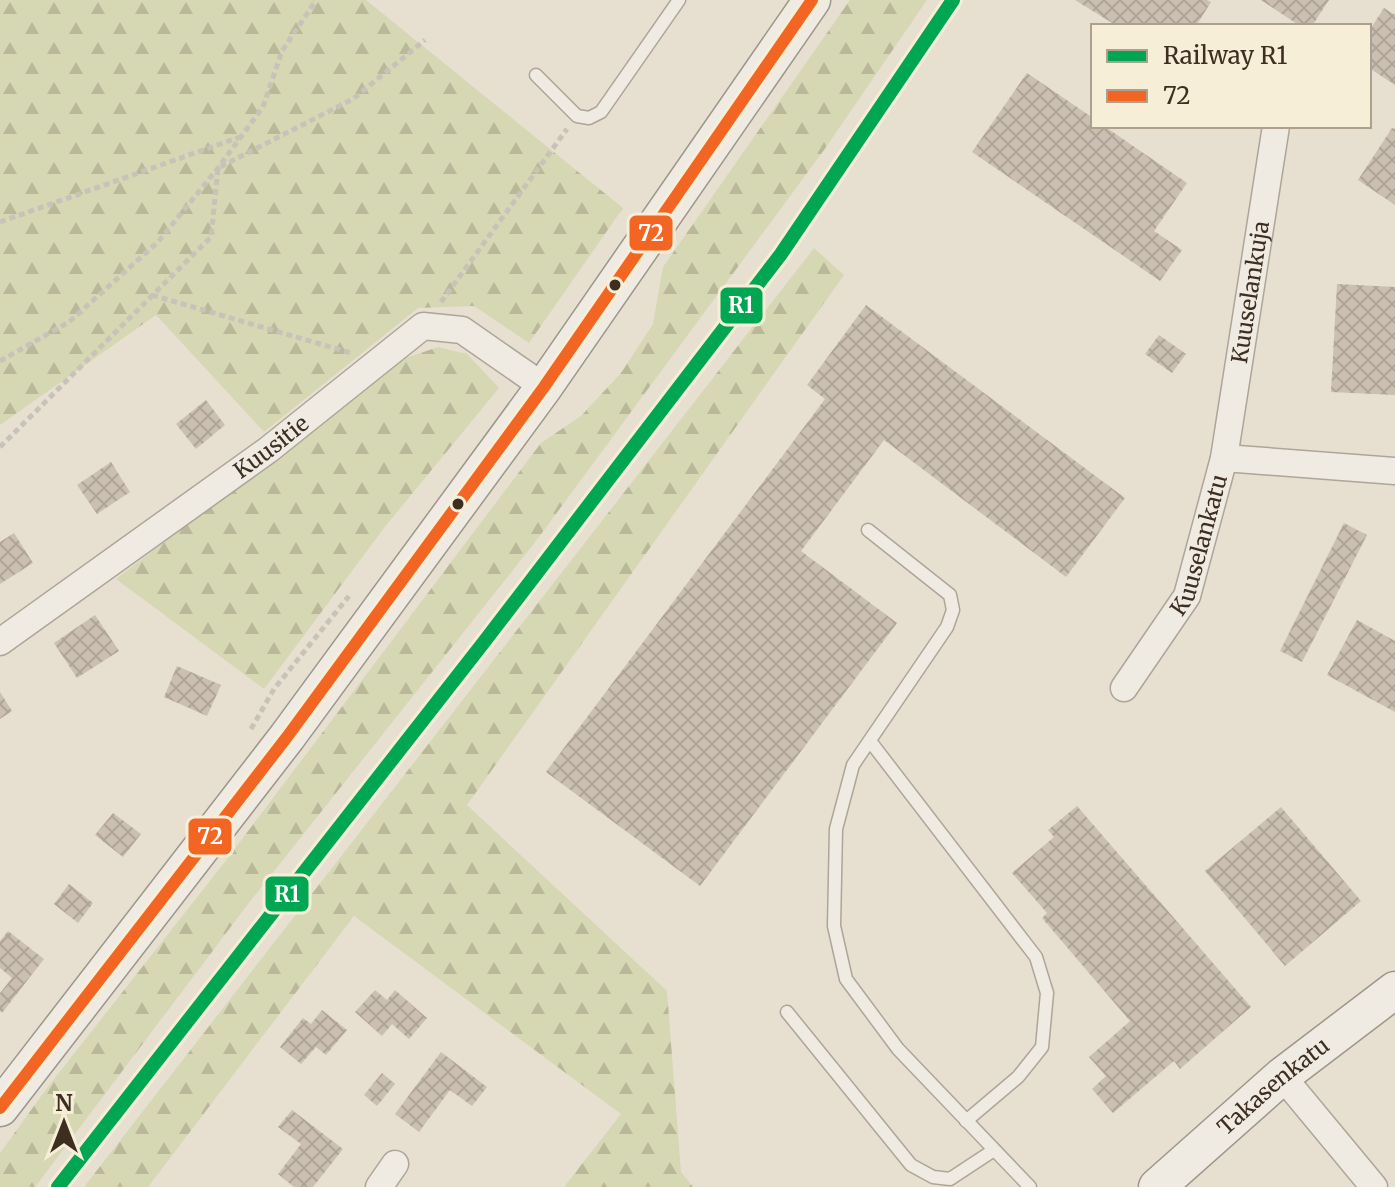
<svg xmlns="http://www.w3.org/2000/svg" width="1395" height="1187" font-family="Merriweather,serif">
	<style>
		.forest { fill: url(#forest-firs) }
		.building { fill: url(#building-cross-hatch) }
		.lines { fill: none; stroke-linecap: round; stroke-linejoin: round }
		.lane-casing { stroke: #ada599; stroke-width: 15 }
		.street-casing { stroke: #ada599; stroke-width: 29 }
		.secondary-casing { stroke: #9c958a; stroke-width: 39 }
		.path { stroke: #c8c2b9; stroke-width: 5; stroke-dasharray: 6 4; stroke-linecap: butt }
		.lane { stroke: #efebe3; stroke-width: 12 }
		.street { stroke: #efebe3; stroke-width: 26 }
		.secondary { stroke: #efebe3; stroke-width: 36 }
		.bus-1-casing { stroke: #f7eed8; stroke-width: 18 }
		.bus-1 { stroke: #f26522; stroke-width: 12 }
		.rail-1-casing { stroke: #f7eed8; stroke-width: 20 }
		.rail-1 { stroke: #00a651; stroke-width: 14 }
		.bus-dot { fill: #3d2e20; stroke: #f7eed8; stroke-width: 3 }
		.labels { text-anchor: middle; stroke-width: 6; stroke-linejoin: round; paint-order: stroke }
		.street-label { font-size: 22px; fill: #3d2e20; stroke: #f7eed8 }
		.line-badge { stroke: #f7eed8; stroke-width: 3 }
		.badge-label { font-size: 22px; text-anchor: middle; font-weight: bold; fill: #fff }
	</style>
	<defs>
		<pattern id="forest-firs" width="22" height="20" patternUnits="userSpaceOnUse" patternTransform="scale(2)"><rect width="22" height="20" fill="#d6d7b3"/><path d="M5 1l3.5 6h-7zM16 11l3.5 6h-7z" fill="#b9b99a"/></pattern>
		<pattern id="building-cross-hatch" width="8" height="8" patternUnits="userSpaceOnUse" patternTransform="scale(2)"><rect width="8" height="8" fill="#cbbfb2"/><path d="M0 0l8 8M0 8l8-8" fill="none" stroke="#afa499"/></pattern>
	</defs>
	<rect width="100%" height="100%" fill="#e7e0d1"/>
	<g class="forest">
		<polygon points="0,0 366,0 623,208 529,343 474,306 418,308 264,432 156,315 0,425"/>
		<polygon points="850,0 927,0 824,150 536,541 248,904 35,1187 0,1187 0,1153 47,1088 224,863 541,443 581,416 621,373 653,324 663,267"/>
		<polygon points="814,248 844,275 467,805 667,991 681,1172 693,1187 564,1187 621,1114 354,916 148,1187 84,1187"/>
		<polygon points="438,347 467,354 499,388 384,528 264,689 116,579 406,358"/>
	</g>
	<g class="building">
		<polygon points="1075,0 1207,0 1211,2 1196,26 1117,26"/>
		<polygon points="1261,0 1329,0 1312,26 1300,26"/>
		<polygon points="1384,8 1395,15 1395,85 1369,68 1369,31"/>
		<polygon points="1027,73 1093,118 1093,126 1104,126 1187,183 1154,231 1182,250 1160,281 972,152"/>
		<polygon points="1392,128 1395,129 1395,205 1358,180"/>
		<polygon points="1337,284 1395,287 1395,395 1331,392"/>
		<polygon points="866,305 1125,498 1066,577 884,440 801,551 897,623 700,886 546,772 825,399 807,385"/>
		<polygon points="1159,335 1186,354 1172,373 1145,354"/>
		<polygon points="206,400 225,425 196,449 176,424"/>
		<polygon points="111,462 130,492 97,514 77,485"/>
		<polygon points="1344,523 1367,535 1302,662 1280,651"/>
		<polygon points="14,533 33,563 0,584 0,542"/>
		<polygon points="95,615 119,651 77,678 54,643"/>
		<polygon points="1357,620 1395,641 1395,712 1327,675"/>
		<polygon points="177,666 221,685 207,716 164,697"/>
		<polygon points="0,692 12,711 0,719"/>
		<polygon points="1077,806 1251,1007 1180,1069 1174,1061 1113,1113 1092,1089 1106,1076 1089,1057 1130,1021 1042,918 1047,913 1012,873 1054,837 1048,830"/>
		<polygon points="1281,807 1361,901 1285,966 1205,871"/>
		<polygon points="113,813 141,834 123,857 95,835"/>
		<polygon points="69,884 93,903 78,923 54,904"/>
		<polygon points="8,931 44,959 2,1013 0,1011 0,993 12,978 0,968 0,941"/>
		<polygon points="375,990 387,1000 395,990 427,1018 409,1039 392,1024 382,1036 355,1012"/>
		<polygon points="322,1010 347,1030 326,1055 316,1047 301,1064 280,1047 303,1018 311,1024"/>
		<polygon points="441,1052 487,1087 472,1106 450,1090 419,1132 395,1114"/>
		<polygon points="382,1073 395,1084 377,1106 364,1095"/>
		<polygon points="292,1110 343,1149 313,1187 294,1187 278,1174 301,1144 278,1127"/>
	</g>
	<g class="lines">
		<defs>
			<g id="lane">
				<polyline points="536,75 577,116 589,118 601,112 679,0"/>
				<polyline points="868,530 950,595 953,610 947,627 853,765 836,829 834,926 846,979 898,1049 1030,1187"/>
				<polyline points="870,741 1036,957 1047,993 1042,1047 1018,1077 966,1121"/>
				<polyline points="787,1012 911,1165 933,1177 950,1179 994,1150"/>
			</g>
			<g id="street">
				<path id="s1" d="M1224 458 1276 126"/>
				<path id="s2" d="M0 642 268 450 423 326 462 330 544 387"/>
				<path id="s3" d="M1124 688 1187 596 1224 458 1395 471"/>
				<polyline points="1282,1076 1374,1187"/>
				<polyline points="379,1187 395,1164"/>
			</g>
			<g id="secondary">
				<polyline points="0,1108 287,737 544,387 812,0"/>
				<path id="s4" d="M1157 1187 1282 1076 1395 990"/>
			</g>
		</defs>
		<use href="#lane" class="lane-casing"/>
		<use href="#street" class="street-casing"/>
		<use href="#secondary" class="secondary-casing"/>
		<g class="path">
			<polyline points="0,222 240,137"/>
			<polyline points="152,295 351,353"/>
			<polyline points="441,302 567,129"/>
			<polyline points="0,361 69,322 158,242 218,168 263,107 282,51 315,2 314,0"/>
			<polyline points="0,447 211,237 218,168 353,99 425,40"/>
			<polyline points="251,729 274,689 349,596"/>
		</g>
		<use href="#lane" class="lane"/>
		<use href="#street" class="street"/>
		<use href="#secondary" class="secondary"/>
		<defs>
			<polyline id="bus-1" points="0,1108 287,737 544,387 812,0"/>
		</defs>
		<use href="#bus-1" class="bus-1-casing"/>
		<use href="#bus-1" class="bus-1"/>
		<defs>
			<polyline id="rail-1" points="58,1187 484,642 781,254 953,0"/>
		</defs>
		<use href="#rail-1" class="rail-1-casing"/>
		<use href="#rail-1" class="rail-1"/>
	</g>
	<g class="bus-dot">
		<circle cx="615" cy="285" r="7"/>
		<circle cx="458" cy="504" r="7"/>
	</g>
	<g class="labels">
		<g class="street-label">
			<text dy="8" stroke="none"><textPath href="#s1" startOffset="168">Kuuselankuja</textPath></text>
			<text dy="8" stroke="none"><textPath href="#s2" startOffset="334">Kuusitie</textPath></text>
			<text dy="8" stroke="none"><textPath href="#s3" startOffset="164">Kuuselankatu</textPath></text>
			<text dy="8" stroke="none"><textPath href="#s4" startOffset="154">Takasenkatu</textPath></text>
		</g>
	</g>
	<g class="line-badge">
		<rect x="628" y="214" width="46" height="38" rx="8" fill="#f26522"/>
		<rect x="719" y="286" width="45" height="39" rx="8" fill="#00a651"/>
		<rect x="187" y="817" width="46" height="39" rx="8" fill="#f26522"/>
		<rect x="264" y="875" width="46" height="38" rx="8" fill="#00a651"/>
	</g>
	<g class="badge-label">
		<text x="651" y="241">72</text>
		<text x="741" y="313">R1</text>
		<text x="210" y="844">72</text>
		<text x="287" y="902">R1</text>
	</g>
	<rect x="1091" y="24" width="280" height="104" fill="#f7eed8" stroke="#ada18e" stroke-width="2"/>
	<rect x="1107" y="50" width="40" height="12" fill="#00a651" stroke="#ada18e" stroke-width="2"/>
	<text x="1163" y="64" font-size="24" fill="#3d2e20">Railway R1</text>
	<rect x="1107" y="90" width="40" height="12" fill="#f26522" stroke="#ada18e" stroke-width="2"/>
	<text x="1163" y="104" font-size="24" fill="#3d2e20">72</text>
	<g transform="translate(64 1123)" stroke="#f7eed8" stroke-width="6" paint-order="stroke">
	<path d="M0-6L14 30L0 20L-14 30Z" fill="#3d2e20"/>
	<text y="-12" font-size="22" font-weight="bold" text-anchor="middle" fill="#3d2e20">N</text>
	</g>
</svg>
